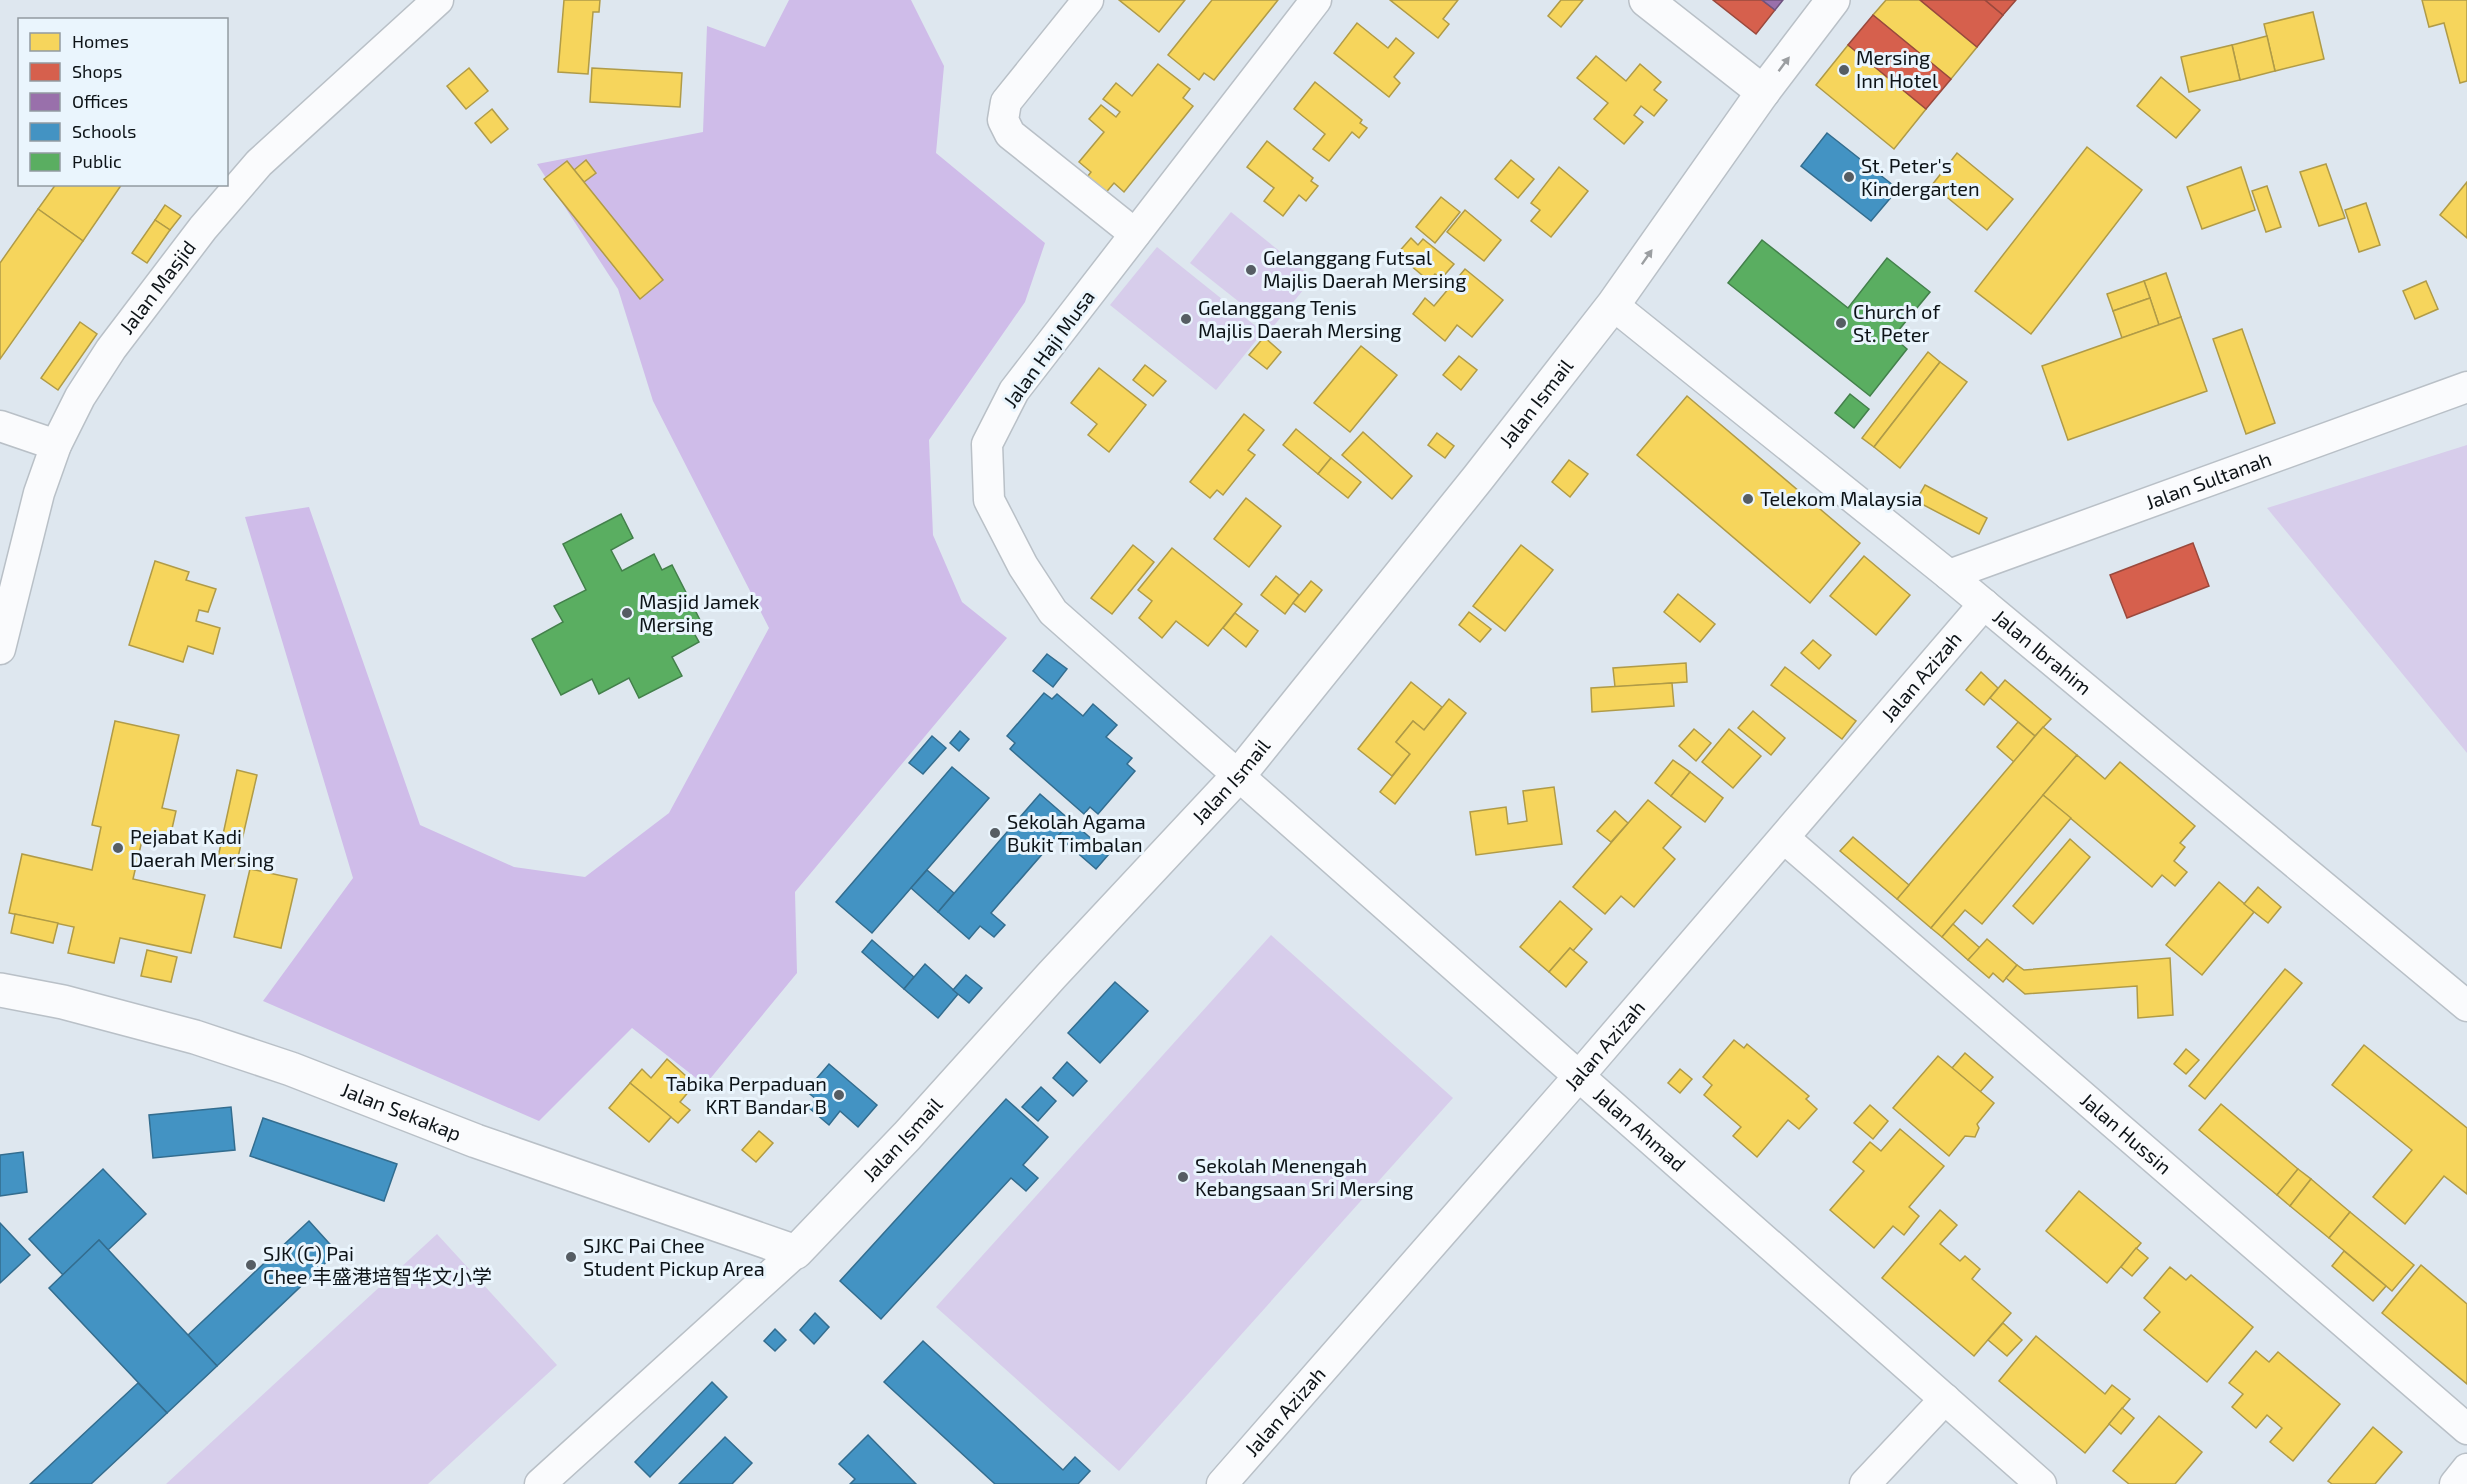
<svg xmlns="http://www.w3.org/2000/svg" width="2467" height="1484" font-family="'Exo 2','Noto Sans SC',sans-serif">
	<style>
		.green { fill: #d7cdeb }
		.forest { fill: #cfbce9 }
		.homes { fill: #f6d55c; stroke: #b09b47; stroke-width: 1.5 }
		.shops { fill: #d6604d; stroke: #9a493d; stroke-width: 1.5 }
		.offices { fill: #9970ab; stroke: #6f547f; stroke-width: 1.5 }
		.schools { fill: #4393c3; stroke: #336d8f; stroke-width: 1.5 }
		.public { fill: #5aae61; stroke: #43804b; stroke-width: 1.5 }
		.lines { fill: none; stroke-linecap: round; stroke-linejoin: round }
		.street-casing { stroke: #b9c0c7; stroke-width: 33 }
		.secondary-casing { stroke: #b9c0c7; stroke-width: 36 }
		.street { stroke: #fafbfd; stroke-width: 30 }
		.secondary { stroke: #fafbfd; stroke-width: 33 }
		.oneway { fill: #9b9ea1 }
		.poi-dot { fill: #565d63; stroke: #eaf5fd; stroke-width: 2 }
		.labels { text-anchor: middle; stroke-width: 6; stroke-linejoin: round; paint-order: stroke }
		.poi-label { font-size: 20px; fill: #0d1317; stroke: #eaf5fd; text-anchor: start }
		.street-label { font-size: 20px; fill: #0d1317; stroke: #eaf5fd }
	</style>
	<rect width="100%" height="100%" fill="#dee7ef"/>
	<g class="green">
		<polygon points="1231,212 1313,278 1272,328 1190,263"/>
		<polygon points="1157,247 1263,332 1216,390 1110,305"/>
		<polygon points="2467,445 2467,753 2267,508"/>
		<polygon points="1271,935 1453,1098 1119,1471 936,1307"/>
		<polygon points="437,1234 557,1365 428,1484 166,1484"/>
	</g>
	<polygon class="forest" points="789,0 911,0 944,66 936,153 1045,243 1025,302 929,440 933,535 962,602 1007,638 795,892 797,973 705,1085 632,1028 539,1121 263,1001 353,878 245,517 309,507 420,825 514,867 585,877 669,813 769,628 653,401 618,289 537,164 703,132 707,26 765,47"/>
	<g class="homes">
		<polygon points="564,0 600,0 599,12 593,12 588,74 558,72"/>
		<polygon points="1119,0 1185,0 1159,32"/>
		<polygon points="1212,0 1278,0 1214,80 1204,73 1199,80 1168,55"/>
		<polygon points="1390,0 1458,0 1443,19 1449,24 1438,38"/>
		<polygon points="1561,0 1583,0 1561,27 1548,16"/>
		<polygon points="1886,0 1920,0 1977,47 1951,79 1873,15"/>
		<polygon points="2422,0 2467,0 2467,81 2460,83 2444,23 2429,27"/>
		<polygon points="2313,12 2324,59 2275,71 2264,24"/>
		<polygon points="1357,23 1388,48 1396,38 1414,53 1394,77 1400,83 1389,97 1334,53"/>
		<polygon points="2267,36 2275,71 2240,80 2232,45"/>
		<polygon points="1848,45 1926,109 1894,149 1816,85"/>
		<polygon points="2232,45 2240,80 2189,92 2181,57"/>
		<polygon points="1596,56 1626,81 1640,64 1661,82 1654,90 1667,100 1654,116 1641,106 1634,115 1643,122 1624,144 1594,119 1608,103 1577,78"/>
		<polygon points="1158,64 1190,89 1183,98 1193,106 1124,192 1114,183 1103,196 1084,181 1091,172 1079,162 1104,132 1089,119 1101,105 1116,117 1120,112 1103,99 1116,83 1132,96"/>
		<polygon points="469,68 488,91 466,109 447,86"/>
		<polygon points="592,68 682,73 680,107 590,102"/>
		<polygon points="2161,77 2200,110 2176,138 2137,106"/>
		<polygon points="1315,82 1362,120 1360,123 1367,128 1359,138 1352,132 1329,161 1313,149 1325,134 1294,109"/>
		<polygon points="492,109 508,129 491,143 475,123"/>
		<polygon points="1267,141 1313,178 1311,181 1318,186 1306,201 1299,195 1283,216 1264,201 1274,188 1247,167"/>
		<polygon points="2087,147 2142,190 2031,334 1975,291"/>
		<polygon points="1957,153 2013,199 1987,230 1932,185"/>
		<polygon points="586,160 596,173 584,182 574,170"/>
		<polygon points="1511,160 1534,179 1518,198 1495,179"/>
		<polygon points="567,161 663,280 640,299 544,179"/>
		<polygon points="2326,164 2345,218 2319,226 2300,172"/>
		<polygon points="1559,167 1588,191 1551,237 1531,221 1540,210 1531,203"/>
		<polygon points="2241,167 2255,210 2202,229 2187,187"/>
		<polygon points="2467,182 2467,238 2440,215"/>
		<polygon points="56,184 122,184 83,241 38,209"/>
		<polygon points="2267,186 2281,227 2266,232 2252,191"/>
		<polygon points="1441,197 1460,212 1435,243 1416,227"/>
		<polygon points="2366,203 2380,245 2359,252 2345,210"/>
		<polygon points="165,205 181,216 170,230 155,220"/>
		<polygon points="38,209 83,241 0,359 0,263"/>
		<polygon points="1465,210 1501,240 1484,261 1447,232"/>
		<polygon points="155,220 170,230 147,263 132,253"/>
		<polygon points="1411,238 1418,245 1423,239 1454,264 1441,279 1435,274 1429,281 1397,254"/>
		<polygon points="1465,269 1503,300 1472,337 1457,325 1445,341 1413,314 1425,298 1434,306"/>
		<polygon points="2166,273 2181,317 2159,325 2144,281"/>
		<polygon points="2144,281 2150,298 2113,311 2107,294"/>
		<polygon points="2426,281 2438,309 2415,319 2403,291"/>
		<polygon points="2150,298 2159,325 2122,338 2113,311"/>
		<polygon points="2181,317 2207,391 2068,440 2042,366"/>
		<polygon points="80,322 97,334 58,390 41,378"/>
		<polygon points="2242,329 2275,423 2246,434 2213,339"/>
		<polygon points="1264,337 1281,352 1267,369 1249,355"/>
		<polygon points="1361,346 1397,375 1350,432 1314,403"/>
		<polygon points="1928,352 1940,362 1874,447 1862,438"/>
		<polygon points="1459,356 1477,370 1461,390 1443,375"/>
		<polygon points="1940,362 1967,382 1900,468 1874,447"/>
		<polygon points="1145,365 1166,381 1153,396 1133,380"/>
		<polygon points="1099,368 1146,405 1109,452 1088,435 1097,424 1071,403"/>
		<polygon points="1687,396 1860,543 1810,603 1637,455"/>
		<polygon points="1244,414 1264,430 1248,450 1255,455 1223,495 1217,490 1210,498 1190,482"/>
		<polygon points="1296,429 1331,458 1318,474 1283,445"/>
		<polygon points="1363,432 1412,476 1392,499 1342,455"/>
		<polygon points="1437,433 1454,446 1445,458 1428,445"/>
		<polygon points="1331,458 1361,482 1348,498 1318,474"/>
		<polygon points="1569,460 1588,474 1570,497 1552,482"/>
		<polygon points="1925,485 1987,518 1979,534 1916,501"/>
		<polygon points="1246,498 1281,526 1249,567 1214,539"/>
		<polygon points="1133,545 1154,562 1112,614 1091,598"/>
		<polygon points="1521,545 1553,570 1505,631 1473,606"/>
		<polygon points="1172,548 1242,604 1208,646 1176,621 1162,638 1139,618 1152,601 1138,590"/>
		<polygon points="1864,556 1910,595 1876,635 1830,596"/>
		<polygon points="155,561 189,572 186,580 216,589 208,612 199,610 196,621 220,628 213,654 188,646 183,662 129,645"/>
		<polygon points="1276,576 1299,595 1285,614 1261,595"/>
		<polygon points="1311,581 1322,590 1305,612 1293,603"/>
		<polygon points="1678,594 1715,624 1700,642 1664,612"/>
		<polygon points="1469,612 1491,629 1480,642 1459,625"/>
		<polygon points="1235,613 1258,631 1246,647 1223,628"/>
		<polygon points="1813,640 1831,655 1819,669 1801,653"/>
		<polygon points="1686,663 1687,682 1615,687 1613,668"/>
		<polygon points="1785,667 1856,721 1842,739 1771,685"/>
		<polygon points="1981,672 1998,688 1984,705 1966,690"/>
		<polygon points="2005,680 2051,719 2035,736 1990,698"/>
		<polygon points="1411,682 1442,707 1424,730 1413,721 1396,742 1410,754 1392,776 1358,749"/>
		<polygon points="1672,683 1674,706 1592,712 1591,688"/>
		<polygon points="1449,699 1466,713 1395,804 1380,792 1410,754 1396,742 1413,721 1424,730"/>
		<polygon points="1753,711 1785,738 1771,755 1738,728"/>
		<polygon points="115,721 179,735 162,808 176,811 169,842 143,836 133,879 205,895 191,953 120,938 114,963 68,953 74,927 9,913 22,854 92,870 101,827 92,825"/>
		<polygon points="2018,722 2035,736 2014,762 1997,747"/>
		<polygon points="2043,727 2077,755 1931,928 1897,899"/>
		<polygon points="1694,729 1711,743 1696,761 1679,746"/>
		<polygon points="1729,729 1761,756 1733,788 1702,762"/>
		<polygon points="2077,755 2105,779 2120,762 2195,826 2180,843 2185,847 2174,861 2187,872 2175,886 2162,875 2152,887 2043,795"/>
		<polygon points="1673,760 1690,772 1671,796 1655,783"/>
		<polygon points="237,770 257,775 236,866 217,862"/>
		<polygon points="1690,772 1723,798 1705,822 1671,796"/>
		<polygon points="1554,787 1562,844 1476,855 1470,812 1506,807 1508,824 1527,821 1523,791"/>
		<polygon points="2043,795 2071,818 1982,924 1965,910 1942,937 1931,928"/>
		<polygon points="1648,800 1681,827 1663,848 1675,859 1634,907 1621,896 1605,914 1573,887"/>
		<polygon points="1615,811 1628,823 1611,842 1597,831"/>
		<polygon points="1853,837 1909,885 1897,899 1840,851"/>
		<polygon points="2070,839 2090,857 2033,924 2013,906"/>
		<polygon points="250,869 297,879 281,948 234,937"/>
		<polygon points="2219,882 2254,912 2202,975 2166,945"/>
		<polygon points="2258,887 2281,907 2268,923 2244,904"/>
		<polygon points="1560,901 1592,929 1573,951 1570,948 1549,972 1520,947"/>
		<polygon points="15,914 58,923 53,943 11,933"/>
		<polygon points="1953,924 1980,948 1968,960 1942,937"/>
		<polygon points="1987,939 2017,965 2003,982 1993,973 1989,978 1968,960"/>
		<polygon points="1570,948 1587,962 1566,987 1549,972"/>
		<polygon points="147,950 177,957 171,982 141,976"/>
		<polygon points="2170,958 2173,1015 2138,1018 2137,986 2025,994 2006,978 2017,965 2024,970"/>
		<polygon points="2285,969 2302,983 2205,1099 2189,1086"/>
		<polygon points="1734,1040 1744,1048 1747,1044 1809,1096 1806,1099 1817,1109 1799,1129 1788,1120 1757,1157 1733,1136 1741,1127 1704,1095 1712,1085 1703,1077"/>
		<polygon points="2364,1045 2467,1128 2467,1194 2444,1176 2405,1224 2373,1197 2412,1150 2332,1085"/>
		<polygon points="2186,1049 2199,1060 2186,1074 2174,1064"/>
		<polygon points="1965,1053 1993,1077 1980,1092 1952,1068"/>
		<polygon points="1938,1056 1994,1103 1977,1124 1979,1128 1975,1137 1965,1136 1949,1156 1893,1108"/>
		<polygon points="667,1059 695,1084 680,1102 690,1110 678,1123 630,1083 642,1069 651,1078"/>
		<polygon points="1680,1069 1692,1079 1680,1093 1668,1083"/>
		<polygon points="630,1083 671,1117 649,1142 609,1108"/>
		<polygon points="2221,1104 2298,1169 2277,1195 2199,1130"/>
		<polygon points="1870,1105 1888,1121 1873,1139 1854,1123"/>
		<polygon points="1900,1129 1944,1166 1909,1207 1919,1216 1904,1235 1893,1226 1874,1248 1830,1210 1864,1171 1853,1162 1870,1142 1881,1151"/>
		<polygon points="759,1131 773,1143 756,1162 742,1150"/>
		<polygon points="2298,1169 2311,1179 2290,1206 2277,1195"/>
		<polygon points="2311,1179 2350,1212 2329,1238 2290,1206"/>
		<polygon points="2079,1191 2141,1243 2107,1283 2046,1231"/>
		<polygon points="1940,1210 1957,1225 1940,1244 1960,1261 1965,1256 1980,1269 1972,1279 2011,1313 1974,1356 1882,1278"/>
		<polygon points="2350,1212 2414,1265 2392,1291 2329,1238"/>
		<polygon points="2136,1248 2148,1258 2132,1276 2121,1267"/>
		<polygon points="2344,1251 2386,1286 2373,1301 2332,1266"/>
		<polygon points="2421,1265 2467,1304 2467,1384 2382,1313"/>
		<polygon points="2170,1267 2186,1280 2191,1275 2253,1327 2207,1382 2144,1330 2160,1312 2144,1298"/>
		<polygon points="2003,1323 2022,1340 2007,1356 1988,1340"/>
		<polygon points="2036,1336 2105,1394 2112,1385 2130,1399 2085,1453 1999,1381"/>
		<polygon points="2256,1351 2269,1362 2278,1352 2340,1404 2293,1461 2270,1442 2282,1428 2267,1415 2256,1428 2232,1407 2243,1394 2229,1383"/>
		<polygon points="2122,1408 2134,1418 2121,1434 2109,1424"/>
		<polygon points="2159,1416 2202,1452 2175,1484 2129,1484 2113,1471"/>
		<polygon points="2373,1427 2402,1452 2375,1484 2332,1484 2328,1481"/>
	</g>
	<g class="shops">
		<polygon points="1713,0 1762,0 1775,10 1756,34"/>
		<polygon points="1920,0 1985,0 2003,15 1977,47"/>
		<polygon points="1985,0 2016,0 2003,15"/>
		<polygon points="1873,15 1951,79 1926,109 1848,45"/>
		<polygon points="2193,543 2209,586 2127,618 2110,575"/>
	</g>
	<polygon class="offices" points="1762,0 1783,0 1775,10"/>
	<g class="schools">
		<polygon points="1827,133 1898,189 1871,221 1801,166"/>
		<polygon points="1047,654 1067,669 1053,687 1033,671"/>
		<polygon points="1044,693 1052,699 1057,694 1083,716 1093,704 1117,725 1106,737 1132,758 1127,764 1135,771 1098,814 1090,807 1084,814 1010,749 1015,743 1007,736"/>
		<polygon points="960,731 969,739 959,751 950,743"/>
		<polygon points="932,736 946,748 923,774 909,763"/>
		<polygon points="952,767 989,798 872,933 836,902"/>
		<polygon points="1040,794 1071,821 991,913 1005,925 994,937 980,926 969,939 938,912"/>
		<polygon points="1071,821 1109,854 1096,869 1058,836"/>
		<polygon points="927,870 954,893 938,912 911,888"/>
		<polygon points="872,940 914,977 904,989 862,952"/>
		<polygon points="925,964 958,994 938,1018 904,989"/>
		<polygon points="966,975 982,988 969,1003 953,990"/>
		<polygon points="1115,982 1148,1011 1100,1063 1068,1033"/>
		<polygon points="1067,1062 1087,1081 1073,1096 1053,1078"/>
		<polygon points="829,1064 877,1105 858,1127 840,1111 829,1125 809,1108 816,1099 806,1091"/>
		<polygon points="1041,1087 1056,1101 1038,1121 1022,1107"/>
		<polygon points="1006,1099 1048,1137 1023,1165 1038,1178 1026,1191 1011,1178 881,1319 840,1281"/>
		<polygon points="231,1107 235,1150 153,1158 149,1115"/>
		<polygon points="263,1118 397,1164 384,1201 250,1156"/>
		<polygon points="23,1152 27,1192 0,1196 0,1155"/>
		<polygon points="103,1169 146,1214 108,1250 99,1240 63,1275 29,1239"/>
		<polygon points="309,1221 337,1252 217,1366 188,1335"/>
		<polygon points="0,1223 30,1255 0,1283"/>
		<polygon points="99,1240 217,1366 167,1413 49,1288"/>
		<polygon points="815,1313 829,1327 814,1344 800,1330"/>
		<polygon points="775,1329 786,1340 775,1351 764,1341"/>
		<polygon points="923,1341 1063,1470 1075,1457 1090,1471 1078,1484 995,1484 884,1382"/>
		<polygon points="712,1382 727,1397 650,1477 635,1462"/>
		<polygon points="138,1383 167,1413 91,1484 30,1484"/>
		<polygon points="868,1435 916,1484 850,1484 855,1479 839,1464"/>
		<polygon points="725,1437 752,1463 732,1484 679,1484"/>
	</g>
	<g class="public">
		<polygon points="1762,240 1848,308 1887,258 1930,292 1893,337 1907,349 1870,396 1728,283"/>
		<polygon points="1850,394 1869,409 1854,428 1835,413"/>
		<polygon points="621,514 633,538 611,550 622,571 654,554 662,570 672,565 700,620 690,626 699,642 672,657 682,676 639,698 629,678 599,694 592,679 561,695 532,639 563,622 554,606 586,590 563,544"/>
	</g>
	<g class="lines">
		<defs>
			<g id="street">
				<polyline points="1088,0 1006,102 1003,120 1010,134 1135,234"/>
				<path id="s1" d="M1316 0 1014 391 987 444 989 500 1023 566 1053 612 2041 1484"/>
				<path id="s2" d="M1613 305 1949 575 2467 1006"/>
				<polyline points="0,426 56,445"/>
				<path id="s3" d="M1949 575 2467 387"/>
				<path id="s4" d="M0 649 39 493 56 445 80 397 111 349 203 228 259 163 438 0"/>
				<path id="s5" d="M1784 838 2467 1429"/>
				<polyline points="540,1484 796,1252"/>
				<path id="s6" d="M1222 1484 1579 1076 1984 604"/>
				<polyline points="1865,1484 1945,1399"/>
				<polyline points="2455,1484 2467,1469"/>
			</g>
			<g id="secondary">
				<polyline points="1646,0 1763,92"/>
				<path id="s7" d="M0 990 63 1002 195 1037 291 1069 476 1141 796 1252 907 1136 1052 975 1239 775 1478 478 1613 305 1763 92 1833 0"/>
			</g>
		</defs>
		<use href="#street" class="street-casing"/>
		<use href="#secondary" class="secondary-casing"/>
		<use href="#street" class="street"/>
		<use href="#secondary" class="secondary"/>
	</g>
	<defs><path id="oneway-solid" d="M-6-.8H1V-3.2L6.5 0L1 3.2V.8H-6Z" transform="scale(1.5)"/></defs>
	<g class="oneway">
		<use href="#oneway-solid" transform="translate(1784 64) rotate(-53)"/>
		<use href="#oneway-solid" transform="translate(1647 257) rotate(-55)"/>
	</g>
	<g class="poi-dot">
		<circle cx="1844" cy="70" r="6"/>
		<circle cx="1849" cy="177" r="6"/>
		<circle cx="1251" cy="270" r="6"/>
		<circle cx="1186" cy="319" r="6"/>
		<circle cx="1841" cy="323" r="6"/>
		<circle cx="1748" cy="499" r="6"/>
		<circle cx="627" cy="613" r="6"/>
		<circle cx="995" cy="833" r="6"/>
		<circle cx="118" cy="848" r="6"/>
		<circle cx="839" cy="1095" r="6"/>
		<circle cx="1183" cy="1177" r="6"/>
		<circle cx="571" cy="1257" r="6"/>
		<circle cx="251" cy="1265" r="6"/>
	</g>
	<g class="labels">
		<g class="poi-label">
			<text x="1856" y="65">Mersing<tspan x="1856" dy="23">Inn Hotel</tspan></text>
			<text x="1861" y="173">St. Peter's<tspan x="1861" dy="23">Kindergarten</tspan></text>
			<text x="1263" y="265">Gelanggang Futsal<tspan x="1263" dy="23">Majlis Daerah Mersing</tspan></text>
			<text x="1198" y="315">Gelanggang Tenis<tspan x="1198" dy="23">Majlis Daerah Mersing</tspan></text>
			<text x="1853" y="319">Church of<tspan x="1853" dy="23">St. Peter</tspan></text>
			<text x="1760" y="506">Telekom Malaysia</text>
			<text x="639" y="609">Masjid Jamek<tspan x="639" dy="23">Mersing</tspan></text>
			<text x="1007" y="829">Sekolah Agama<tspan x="1007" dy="23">Bukit Timbalan</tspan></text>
			<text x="130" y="844">Pejabat Kadi<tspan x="130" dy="23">Daerah Mersing</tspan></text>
			<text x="827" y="1091" text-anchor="end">Tabika Perpaduan<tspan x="827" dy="23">KRT Bandar B</tspan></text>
			<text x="1195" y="1173">Sekolah Menengah<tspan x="1195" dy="23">Kebangsaan Sri Mersing</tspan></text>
			<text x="583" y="1253">SJKC Pai Chee<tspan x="583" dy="23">Student Pickup Area</tspan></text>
			<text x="263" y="1261">SJK (C) Pai<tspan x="263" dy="23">Chee 丰盛港培智华文小学</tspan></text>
		</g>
		<g class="street-label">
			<text dy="7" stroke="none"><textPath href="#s4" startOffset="400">Jalan Masjid</textPath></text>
			<text transform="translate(1049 349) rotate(-54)" y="7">Jalan Haji Musa</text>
			<text dy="7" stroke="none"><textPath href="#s7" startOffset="1966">Jalan Ismail</textPath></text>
			<text dy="7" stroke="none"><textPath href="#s3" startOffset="276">Jalan Sultanah</textPath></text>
			<text dy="7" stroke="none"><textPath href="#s2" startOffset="552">Jalan Ibrahim</textPath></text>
			<text dy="7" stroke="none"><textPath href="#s6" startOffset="1068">Jalan Azizah</textPath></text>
			<text dy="7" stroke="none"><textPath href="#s7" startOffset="1480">Jalan Ismail</textPath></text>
			<text dy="7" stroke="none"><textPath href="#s6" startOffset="582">Jalan Azizah</textPath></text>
			<text dy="7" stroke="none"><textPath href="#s7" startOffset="420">Jalan Sekakap</textPath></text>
			<text dy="7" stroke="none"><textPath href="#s1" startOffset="1521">Jalan Ahmad</textPath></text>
			<text dy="7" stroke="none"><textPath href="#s5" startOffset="452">Jalan Hussin</textPath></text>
			<text dy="7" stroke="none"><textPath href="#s7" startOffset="994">Jalan Ismail</textPath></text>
			<text dy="7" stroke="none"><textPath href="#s6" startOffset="96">Jalan Azizah</textPath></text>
		</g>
	</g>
	<rect x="18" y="18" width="210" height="168" fill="#eaf5fd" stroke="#929ba1" stroke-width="1.5"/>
	<rect x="30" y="33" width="30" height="18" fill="#f6d55c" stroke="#929ba1" stroke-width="1.5"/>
	<text x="72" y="48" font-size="18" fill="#0d1317">Homes</text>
	<rect x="30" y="63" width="30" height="18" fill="#d6604d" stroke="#929ba1" stroke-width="1.5"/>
	<text x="72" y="78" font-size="18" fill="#0d1317">Shops</text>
	<rect x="30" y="93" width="30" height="18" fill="#9970ab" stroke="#929ba1" stroke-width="1.5"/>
	<text x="72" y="108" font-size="18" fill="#0d1317">Offices</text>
	<rect x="30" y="123" width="30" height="18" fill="#4393c3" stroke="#929ba1" stroke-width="1.5"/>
	<text x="72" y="138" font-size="18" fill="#0d1317">Schools</text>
	<rect x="30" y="153" width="30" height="18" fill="#5aae61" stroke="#929ba1" stroke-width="1.5"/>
	<text x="72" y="168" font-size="18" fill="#0d1317">Public</text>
</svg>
